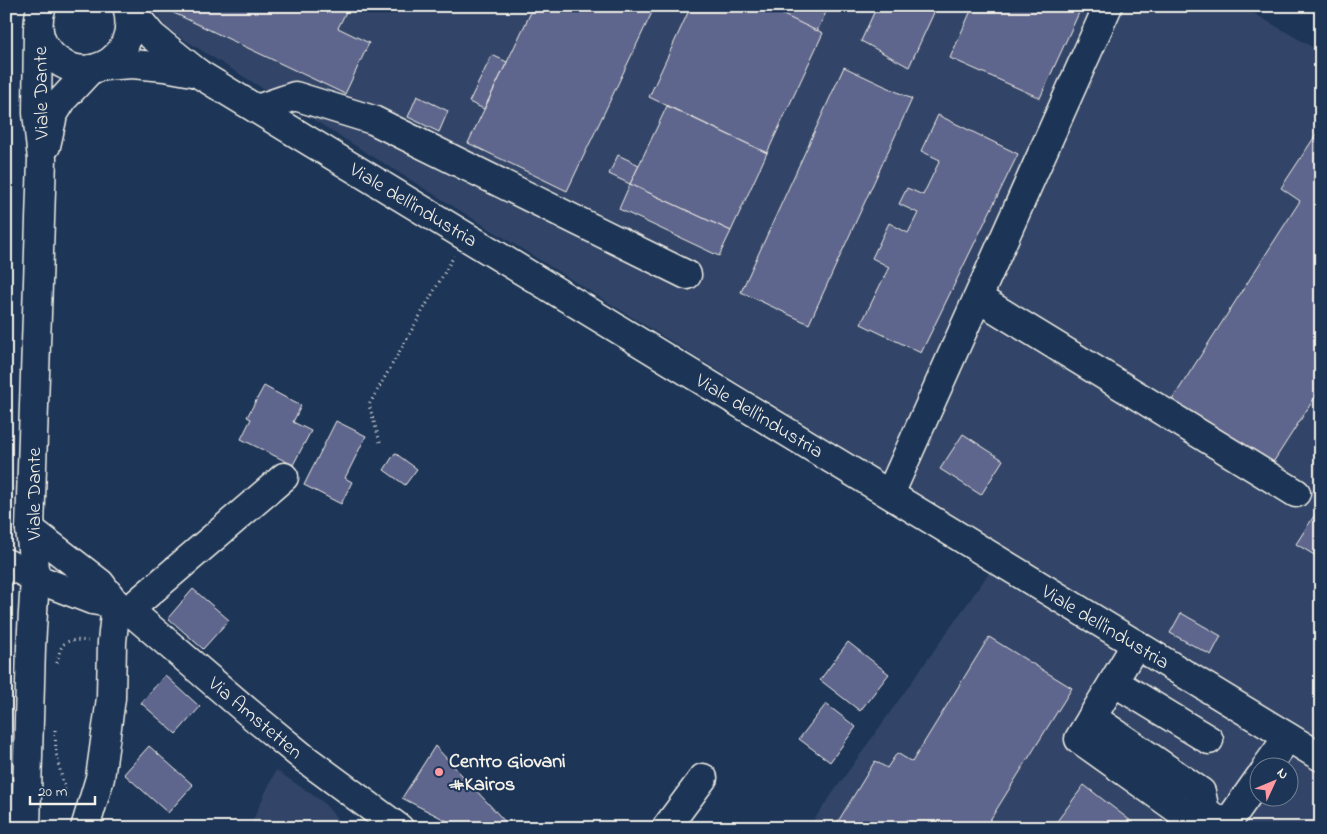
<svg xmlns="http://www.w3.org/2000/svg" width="1327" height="834" font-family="'Indie Flower',sans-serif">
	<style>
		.built { fill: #314467; fill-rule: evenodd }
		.building { fill: #5f668d; stroke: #f4f1e8 }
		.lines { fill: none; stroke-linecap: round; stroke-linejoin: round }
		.minor-casing { stroke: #f4f1e8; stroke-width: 31 }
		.major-casing { stroke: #f4f1e8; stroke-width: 31 }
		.path { stroke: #f4f1e8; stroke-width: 3; stroke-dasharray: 1 4; stroke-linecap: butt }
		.minor { stroke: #1d3557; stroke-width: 28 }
		.major { stroke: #1d3557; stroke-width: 28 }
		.poi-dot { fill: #ff9aa2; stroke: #1d3557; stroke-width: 2 }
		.labels { text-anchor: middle; stroke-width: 4; stroke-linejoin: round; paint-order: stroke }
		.street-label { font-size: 20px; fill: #f4f1e8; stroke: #1d3557 }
		.poi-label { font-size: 20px; font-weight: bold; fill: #f4f1e8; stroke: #1d3557; text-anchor: start }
	</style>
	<rect width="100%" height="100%" fill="#1d3557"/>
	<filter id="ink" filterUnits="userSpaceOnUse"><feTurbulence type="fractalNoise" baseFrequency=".02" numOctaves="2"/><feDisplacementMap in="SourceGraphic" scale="10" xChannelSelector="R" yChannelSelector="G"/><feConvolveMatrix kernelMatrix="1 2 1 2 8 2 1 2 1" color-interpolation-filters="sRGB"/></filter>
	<g filter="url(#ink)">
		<g class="built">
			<path d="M151 6H1241L1321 52V828H808L1006 549 167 29ZM1260 766H1290V796H1260Z"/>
			<polygon points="276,770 323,802 345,828 249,828"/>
		</g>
		<g class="building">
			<polygon points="159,6 349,6 338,28 369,43 345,94"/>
			<polygon points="534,6 655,6 567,191 468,143"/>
			<polygon points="691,6 765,6 823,33 767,153 649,97"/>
			<polygon points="765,6 829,6 817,31"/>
			<polygon points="877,6 937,6 909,67 861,41"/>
			<polygon points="973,6 1082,6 1040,98 950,58"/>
			<polygon points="492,55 507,62 484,109 469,102"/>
			<polygon points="844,67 912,99 809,324 741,292"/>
			<polygon points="417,96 448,111 439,132 408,117"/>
			<polygon points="667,106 767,153 731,231 630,184"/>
			<polygon points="938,115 1018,154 921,353 861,324 889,267 872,258 889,223 908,233 918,213 899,204 907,188 923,195 940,160 921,151"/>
			<polygon points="1321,127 1321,388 1272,464 1172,400 1300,201 1281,188"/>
			<polygon points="618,155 639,165 630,184 609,174"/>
			<polygon points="630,184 731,231 719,256 619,209"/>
			<polygon points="264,386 301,406 293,422 311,431 293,465 241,439 251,419 247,417"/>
			<polygon points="336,421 366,436 345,478 352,482 341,504 304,485"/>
			<polygon points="963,434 1003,460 981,495 940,469"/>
			<polygon points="395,453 417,469 405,485 384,470"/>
			<polygon points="1321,505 1321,559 1296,544"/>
			<polygon points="193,589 229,620 203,649 168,618"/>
			<polygon points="1181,613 1221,636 1211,655 1170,633"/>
			<polygon points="989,637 1072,688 985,828 834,828 875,761 887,768 897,753 912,762"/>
			<polygon points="848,642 889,674 860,711 820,680"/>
			<polygon points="165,675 200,707 176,734 141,703"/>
			<polygon points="826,704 856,727 830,762 799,739"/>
			<polygon points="149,746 193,785 168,813 124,774"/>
			<polygon points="435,746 511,828 457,828 451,823 402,798"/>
			<polygon points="1084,785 1140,828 1052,828"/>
		</g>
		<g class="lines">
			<defs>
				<g id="minor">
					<polyline points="128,7 152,36 199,74 1321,757"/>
					<polyline points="104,66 132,64 165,67 198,73"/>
					<polyline points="257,109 295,96 373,120 687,275"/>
					<polyline points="978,298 1296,493"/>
					<polyline points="890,494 1108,6"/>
					<polyline points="30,529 100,583 116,604"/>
					<polyline points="6,563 35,578 92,600 116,604 129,610 254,717 304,758 399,828"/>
					<polyline points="129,610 284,477"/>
					<polyline points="1136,644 1079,739 1187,816 1205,811 1226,826"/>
					<polyline points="1114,682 1209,740"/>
					<polyline points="1092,717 1201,792 1205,811"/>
					<polyline points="1267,766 1288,737"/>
					<polyline points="85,828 100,778 111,698 112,642 116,604"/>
					<polyline points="666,828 703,778"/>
					<polyline points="1224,828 1260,777"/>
				</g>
				<g id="major">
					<path d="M42 6C37 19 37 35 45 47 77 94 143 62 127 6"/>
					<polyline points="46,146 53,115 63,99 91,69"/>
					<polyline points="26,828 31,647 35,578 30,529 42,159 37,113 38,28"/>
				</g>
			</defs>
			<use href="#minor" class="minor-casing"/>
			<use href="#major" class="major-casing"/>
			<g class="path">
				<polyline points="6,249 14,252"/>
				<polyline points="380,442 369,405 454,256"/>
				<path d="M57 663C61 640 66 639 88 641"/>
				<polyline points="55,730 56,753 67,799"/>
			</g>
			<use href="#minor" class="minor"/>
			<use href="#major" class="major"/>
		</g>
	</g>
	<circle class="poi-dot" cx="439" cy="772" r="5"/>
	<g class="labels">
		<g class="street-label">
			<text transform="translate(40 93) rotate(-91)" y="7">Viale Dante</text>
			<text transform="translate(414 204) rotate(31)" y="7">Viale dell'industria</text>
			<text transform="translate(760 415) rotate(31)" y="7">Viale dell'industria</text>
			<text transform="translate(33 494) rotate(-90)" y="7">Viale Dante</text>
			<text transform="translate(1106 626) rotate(31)" y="7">Viale dell'industria</text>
			<text transform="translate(256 717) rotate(40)" y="7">Via Amstetten</text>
		</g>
		<g class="poi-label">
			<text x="449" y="767">Centro Giovani<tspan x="449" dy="23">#Kairos</tspan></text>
		</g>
	</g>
	<rect width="1327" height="834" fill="none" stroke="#1d3557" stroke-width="25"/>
	<rect x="12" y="12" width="1302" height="809" fill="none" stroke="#f4f1e8" stroke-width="2" filter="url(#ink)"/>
	<g transform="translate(1274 782) rotate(46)"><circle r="24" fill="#1d3557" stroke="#738091"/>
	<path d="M0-4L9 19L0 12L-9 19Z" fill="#ff9aa2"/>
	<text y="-8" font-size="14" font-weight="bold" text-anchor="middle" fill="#f4f1e8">N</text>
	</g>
	<path d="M30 796v8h65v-8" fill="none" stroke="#f4f1e8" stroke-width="2.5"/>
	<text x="38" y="796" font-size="15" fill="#f4f1e8" stroke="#1d3557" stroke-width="4" paint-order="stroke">20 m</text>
</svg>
